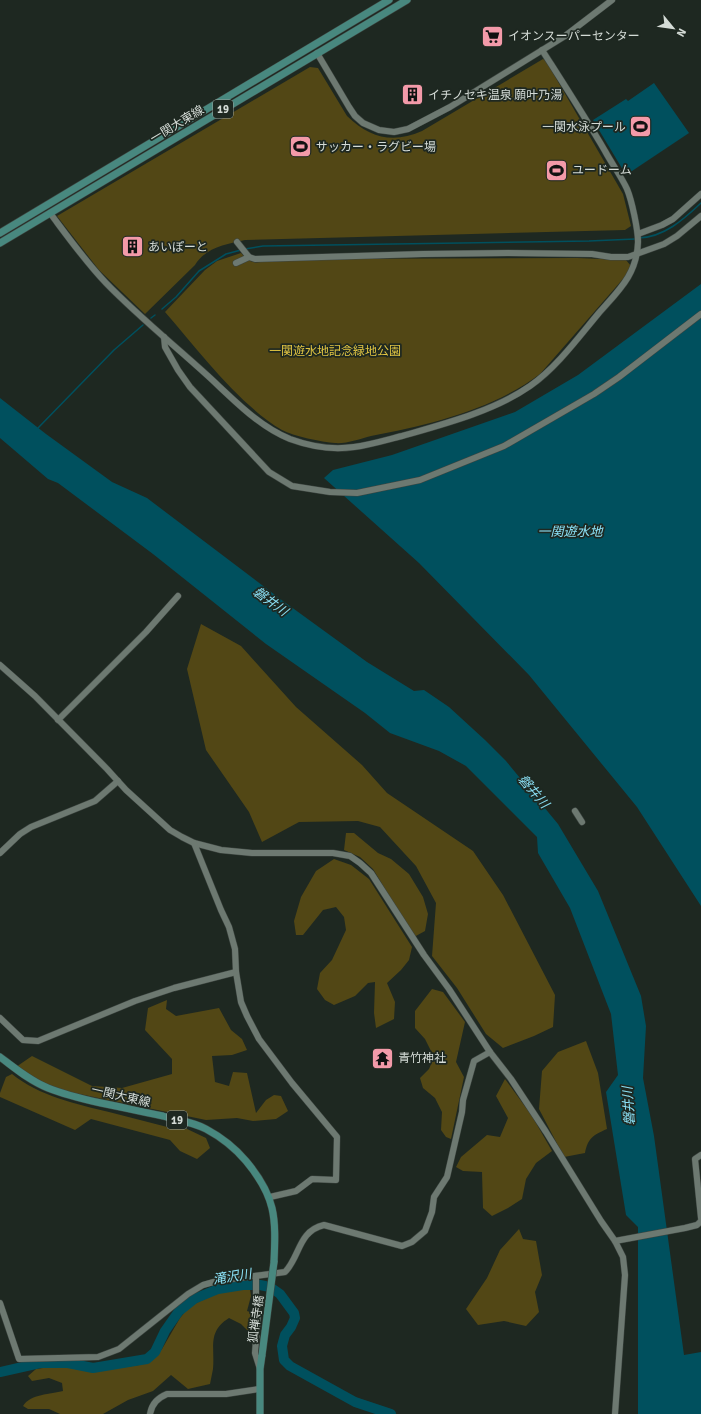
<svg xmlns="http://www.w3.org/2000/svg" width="701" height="1414" font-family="Signika,'Noto Sans JP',sans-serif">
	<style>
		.green { fill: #524715 }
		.water { fill: #00505e }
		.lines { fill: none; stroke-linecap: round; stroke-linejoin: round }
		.stream { stroke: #00505e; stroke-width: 1.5 }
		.river { stroke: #00505e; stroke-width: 10 }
		.minor-casing { stroke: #3d4540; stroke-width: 7 }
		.major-casing { stroke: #3d4540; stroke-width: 8 }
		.minor { stroke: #6d7971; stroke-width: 6 }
		.major { stroke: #48887f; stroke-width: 7 }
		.major-bridge-casing { stroke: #3d4540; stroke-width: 8; stroke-linecap: butt }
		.major-bridge { stroke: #48887f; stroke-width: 7 }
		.labels { text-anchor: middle; stroke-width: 3.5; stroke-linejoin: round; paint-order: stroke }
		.shield { fill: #1e2821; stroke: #9da5a0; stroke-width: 1 }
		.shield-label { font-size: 11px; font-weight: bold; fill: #d4dbd6 }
		.poi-label { font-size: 12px; fill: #d4dbd6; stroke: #1e2821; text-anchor: start }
		.street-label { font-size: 12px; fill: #d4dbd6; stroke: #1e2821 }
		.park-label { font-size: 12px; fill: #e1c542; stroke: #1e2821 }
		.water-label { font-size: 13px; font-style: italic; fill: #8be1f6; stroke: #1e2821 }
	</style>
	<rect width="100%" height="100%" fill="#1e2821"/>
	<g class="green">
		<path d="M543 59 546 61 623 194 631 226 625 230 245 240C226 244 205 248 195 265L145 314 99 270 57 216 310 67 318 68 347 116C370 138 393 144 422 131Z"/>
		<path d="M241 253C253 267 258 262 275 259L577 258 626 260 631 266 629 272 540 374C492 410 429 425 371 436 360 439 346 444 335 443 322 442 293 436 282 430 238 404 199 351 165 312L205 270 217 261Z"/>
		<polygon points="201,624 241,646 296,707 362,765 387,793 473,851 503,895 555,995 553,1027 534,1036 503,1048 486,1034 457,988 432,956 436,903 416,866 380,827 358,821 299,822 262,842 249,812 206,750 187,669"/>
		<polygon points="346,833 354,833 378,853 391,859 409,874 423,897 428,914 425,931 414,937 373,869 360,857 344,850"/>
		<polygon points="334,859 351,865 369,879 412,947 409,960 401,970 387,983 395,1002 394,1019 376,1028 374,1013 375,982 368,983 355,996 334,1005 325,1000 317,989 320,973 332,960 346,930 344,917 336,907 323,910 303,935 296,935 294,921 301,897 316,871"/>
		<polygon points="432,989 443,992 465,1022 456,1062 464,1077 451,1139 446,1137 441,1130 442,1112 435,1098 423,1088 420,1078 429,1069 434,1057 425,1039 415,1028 415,1011"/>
		<polygon points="167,1000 166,1009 176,1016 219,1008 231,1030 242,1039 247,1050 232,1055 212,1056 215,1082 229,1086 233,1072 247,1073 256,1113 266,1100 274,1095 281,1096 288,1111 276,1119 253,1121 237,1118 206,1120 55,1089 16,1067 32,1056 92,1086 122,1088 172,1074 172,1059 145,1030 148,1008"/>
		<path d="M586 1041 598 1073 607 1129C593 1135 588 1138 585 1153L564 1157 539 1109 542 1071 558 1052Z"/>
		<path d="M12 1074C39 1096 76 1104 109 1112 131 1118 153 1123 175 1129L185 1128 206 1138 210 1148 197 1159 180 1151 170 1140 91 1119 75 1130 0 1097V1093L6 1077Z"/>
		<polygon points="505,1079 532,1116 552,1151 536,1163 526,1179 522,1199 508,1208 492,1216 483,1208 482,1172 463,1171 456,1167 461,1157 487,1135 500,1137 508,1118 496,1096"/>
		<polygon points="519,1229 523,1239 536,1241 542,1275 535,1292 539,1312 526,1326 504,1321 478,1325 466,1309 487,1278 500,1250"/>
		<path d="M248 1287 250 1289 251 1296 247 1311 256 1314 258 1334 250 1333 241 1324 229 1318C207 1332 215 1347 213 1369 212 1374 211 1379 210 1384L188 1389 171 1375 153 1391 128 1400 103 1414H60L49 1409H28L23 1406C30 1394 51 1394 63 1391L62 1383 49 1378 32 1381 28 1376 36 1369 64 1365 104 1370 139 1365 152 1360 162 1349 180 1318 189 1307 208 1297 228 1290Z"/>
	</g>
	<g class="water">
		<polygon points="654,83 689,133 626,175 593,120 626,99 628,101"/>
		<polygon points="701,284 701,906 637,807 529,675 419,563 324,478 333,470 392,455 515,412 578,375"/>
		<polygon points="0,398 46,434 112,482 147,498 283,601 367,662 414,691 424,690 449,707 485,740 506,761 558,824 598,891 641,996 646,1026 643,1078 654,1136 684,1355 701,1352 701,1414 638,1414 638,1227 626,1215 606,1092 618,1075 611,1014 570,908 538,853 537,837 466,766 439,751 390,733 365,713 266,644 153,554 58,483 48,479 0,438"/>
	</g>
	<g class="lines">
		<g class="stream">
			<path d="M639 238C664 237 683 220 701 203"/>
			<polyline points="245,249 263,246 589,241 635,239"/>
			<polyline points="162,309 176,297 199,271 226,254 241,250"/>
			<polyline points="151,318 155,315"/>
			<polyline points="38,428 114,350 143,325"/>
		</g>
		<polyline class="river" points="0,1372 40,1363 68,1363 93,1368 147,1359 155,1352 165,1331 179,1311 194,1299 218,1289 243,1285 260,1285 270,1287 280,1294 294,1313 295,1318 291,1327 285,1335 282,1346 284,1360 290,1366 355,1402 391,1414"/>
		<defs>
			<g id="minor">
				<polyline points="317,53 349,107 355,116 363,123 379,130 394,132 408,129 450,107 565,36 612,0"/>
				<path d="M50 213C68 237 85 261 106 283 138 316 174 345 208 376 233 399 258 426 290 439 309 446 333 450 354 447 370 445 386 440 402 436 444 424 494 411 530 386 556 368 578 338 598 314 618 291 637 275 638 242 638 230 632 201 627 189 621 176 612 164 605 151 585 117 563 83 542 50"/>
				<polyline points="638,234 662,225 673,219 701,194"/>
				<polyline points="237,242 249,257 255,259 423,254 508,253 592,254 611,257 628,257 664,244 677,236 701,216"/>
				<polyline points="236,263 249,257"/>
				<polyline points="164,337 165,347 178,370 190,387 269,472 292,486 330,492 357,493 420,480 504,446 594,394 619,377 701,314"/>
				<polyline points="0,665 35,696 107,769 126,790 170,830 182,837 194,843 221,850 252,853 333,853 350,856 360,863 371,873 424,955 449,989 490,1052 511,1079 546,1132 601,1221 615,1241 623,1257 625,1275 615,1414"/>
				<polyline points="58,720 146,632 178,596"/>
				<polyline points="575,811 582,822"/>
				<polyline points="194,843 221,910 229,927 235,949 236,972 241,1002 247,1016 259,1039 292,1083 337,1137 336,1180 312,1179 296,1191 270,1197"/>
				<polyline points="0,853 20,834 31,827 95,801 118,781"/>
				<polyline points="0,1018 23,1040 38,1041 135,1001 174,988 236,972"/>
				<polyline points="701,1155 695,1159 701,1218"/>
				<polyline points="615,1241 685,1228 697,1225 701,1221"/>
				<polyline points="256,1276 256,1297 258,1314 255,1353 260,1369"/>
				<path d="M0 1303 19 1359 98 1357 119 1349 188 1294 203 1285 217 1281 285 1272C300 1257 298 1231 324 1225L402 1246 412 1242 425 1231 432 1212 434 1197 447 1177 462 1112 463 1100 474 1061 490 1052"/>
				<path d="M150 1414C152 1403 158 1398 167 1394H226L259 1389"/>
			</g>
			<g id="major">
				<polyline points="0,233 389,0"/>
				<polyline points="0,243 407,0"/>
				<path d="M0 1057C15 1068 30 1081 48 1088 65 1095 83 1099 101 1103 121 1107 142 1112 163 1116 177 1120 193 1122 206 1129 221 1137 235 1148 246 1161 276 1197 276 1217 274 1262"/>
				<polyline points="260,1414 260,1369 262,1355"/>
			</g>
		</defs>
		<use href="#minor" class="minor-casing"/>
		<use href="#major" class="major-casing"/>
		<use href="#minor" class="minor"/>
		<use href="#major" class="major"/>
		<defs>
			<polyline id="major-bridge" points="262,1355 274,1262"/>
		</defs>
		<use href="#major-bridge" class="major-bridge-casing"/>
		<use href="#major-bridge" class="major-bridge"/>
	</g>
	<defs>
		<symbol id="supermarket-square" viewBox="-11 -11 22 22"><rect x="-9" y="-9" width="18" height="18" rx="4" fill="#f39aa9" stroke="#1e2821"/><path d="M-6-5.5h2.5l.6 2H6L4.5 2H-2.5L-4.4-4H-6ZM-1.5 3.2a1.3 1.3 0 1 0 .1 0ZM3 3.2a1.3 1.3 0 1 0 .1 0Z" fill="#111"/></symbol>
		<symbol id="building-square" viewBox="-11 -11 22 22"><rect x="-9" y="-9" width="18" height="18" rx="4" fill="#f39aa9" stroke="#1e2821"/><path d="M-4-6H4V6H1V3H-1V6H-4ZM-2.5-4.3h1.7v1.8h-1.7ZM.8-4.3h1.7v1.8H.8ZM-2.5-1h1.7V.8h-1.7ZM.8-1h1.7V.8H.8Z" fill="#111"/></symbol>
		<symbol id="stadium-square" viewBox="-11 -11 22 22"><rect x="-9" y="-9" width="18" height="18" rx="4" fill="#f39aa9" stroke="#1e2821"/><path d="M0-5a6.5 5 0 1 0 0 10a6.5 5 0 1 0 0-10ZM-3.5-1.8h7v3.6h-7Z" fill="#111"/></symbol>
		<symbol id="temple-square" viewBox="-11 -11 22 22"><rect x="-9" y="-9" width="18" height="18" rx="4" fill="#f39aa9" stroke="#1e2821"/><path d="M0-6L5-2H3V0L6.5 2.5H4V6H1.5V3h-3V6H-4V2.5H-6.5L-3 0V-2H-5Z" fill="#111"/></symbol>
	</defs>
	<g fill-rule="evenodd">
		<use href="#supermarket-square" x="480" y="24" width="25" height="25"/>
		<use href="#building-square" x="400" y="82" width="25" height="25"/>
		<use href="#stadium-square" x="628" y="114" width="25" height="25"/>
		<use href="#stadium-square" x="288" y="134" width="25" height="25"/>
		<use href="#stadium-square" x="544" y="158" width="25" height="25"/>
		<use href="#building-square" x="120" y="234" width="25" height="25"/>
		<use href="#temple-square" x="370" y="1046" width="25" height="25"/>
	</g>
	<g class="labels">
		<g class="shield">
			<rect x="213" y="100" width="20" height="18" rx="3"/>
			<rect x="167" y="1111" width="20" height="18" rx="3"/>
		</g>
		<g class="shield-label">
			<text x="223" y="113">19</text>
			<text x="177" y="1124">19</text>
		</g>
		<g class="poi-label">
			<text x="508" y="40">イオンスーパーセンター</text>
			<text x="428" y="99">イチノセキ温泉 願叶乃湯</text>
			<text x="626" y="131" text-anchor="end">一関水泳プール</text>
			<text x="316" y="151">サッカー・ラグビー場</text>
			<text x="572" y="174">ユードーム</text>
			<text x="148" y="251">あいぽーと</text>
			<text x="398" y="1062">青竹神社</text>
		</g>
		<g class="street-label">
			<text transform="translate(177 124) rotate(-31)" y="4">一関大東線</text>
			<text transform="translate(121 1096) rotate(13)" y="4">一関大東線</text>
			<text transform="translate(256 1319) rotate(-82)" y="4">狐禅寺橋</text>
		</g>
		<g class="park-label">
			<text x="335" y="355">一関遊水地記念緑地公園</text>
		</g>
		<g class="water-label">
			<text x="570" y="536">一関遊水地</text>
			<text transform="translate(271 601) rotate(36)" y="5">磐井川</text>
			<text transform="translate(534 791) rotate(49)" y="5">磐井川</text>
			<text transform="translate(628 1106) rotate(-94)" y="5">磐井川</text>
			<text transform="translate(232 1276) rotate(-9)" y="5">滝沢川</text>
		</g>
	</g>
	<g transform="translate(673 28) rotate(119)" stroke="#1e2821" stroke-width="3" paint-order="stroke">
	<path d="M0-3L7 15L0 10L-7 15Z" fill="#d4dbd6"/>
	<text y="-6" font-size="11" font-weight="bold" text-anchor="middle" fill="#d4dbd6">N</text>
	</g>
</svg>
